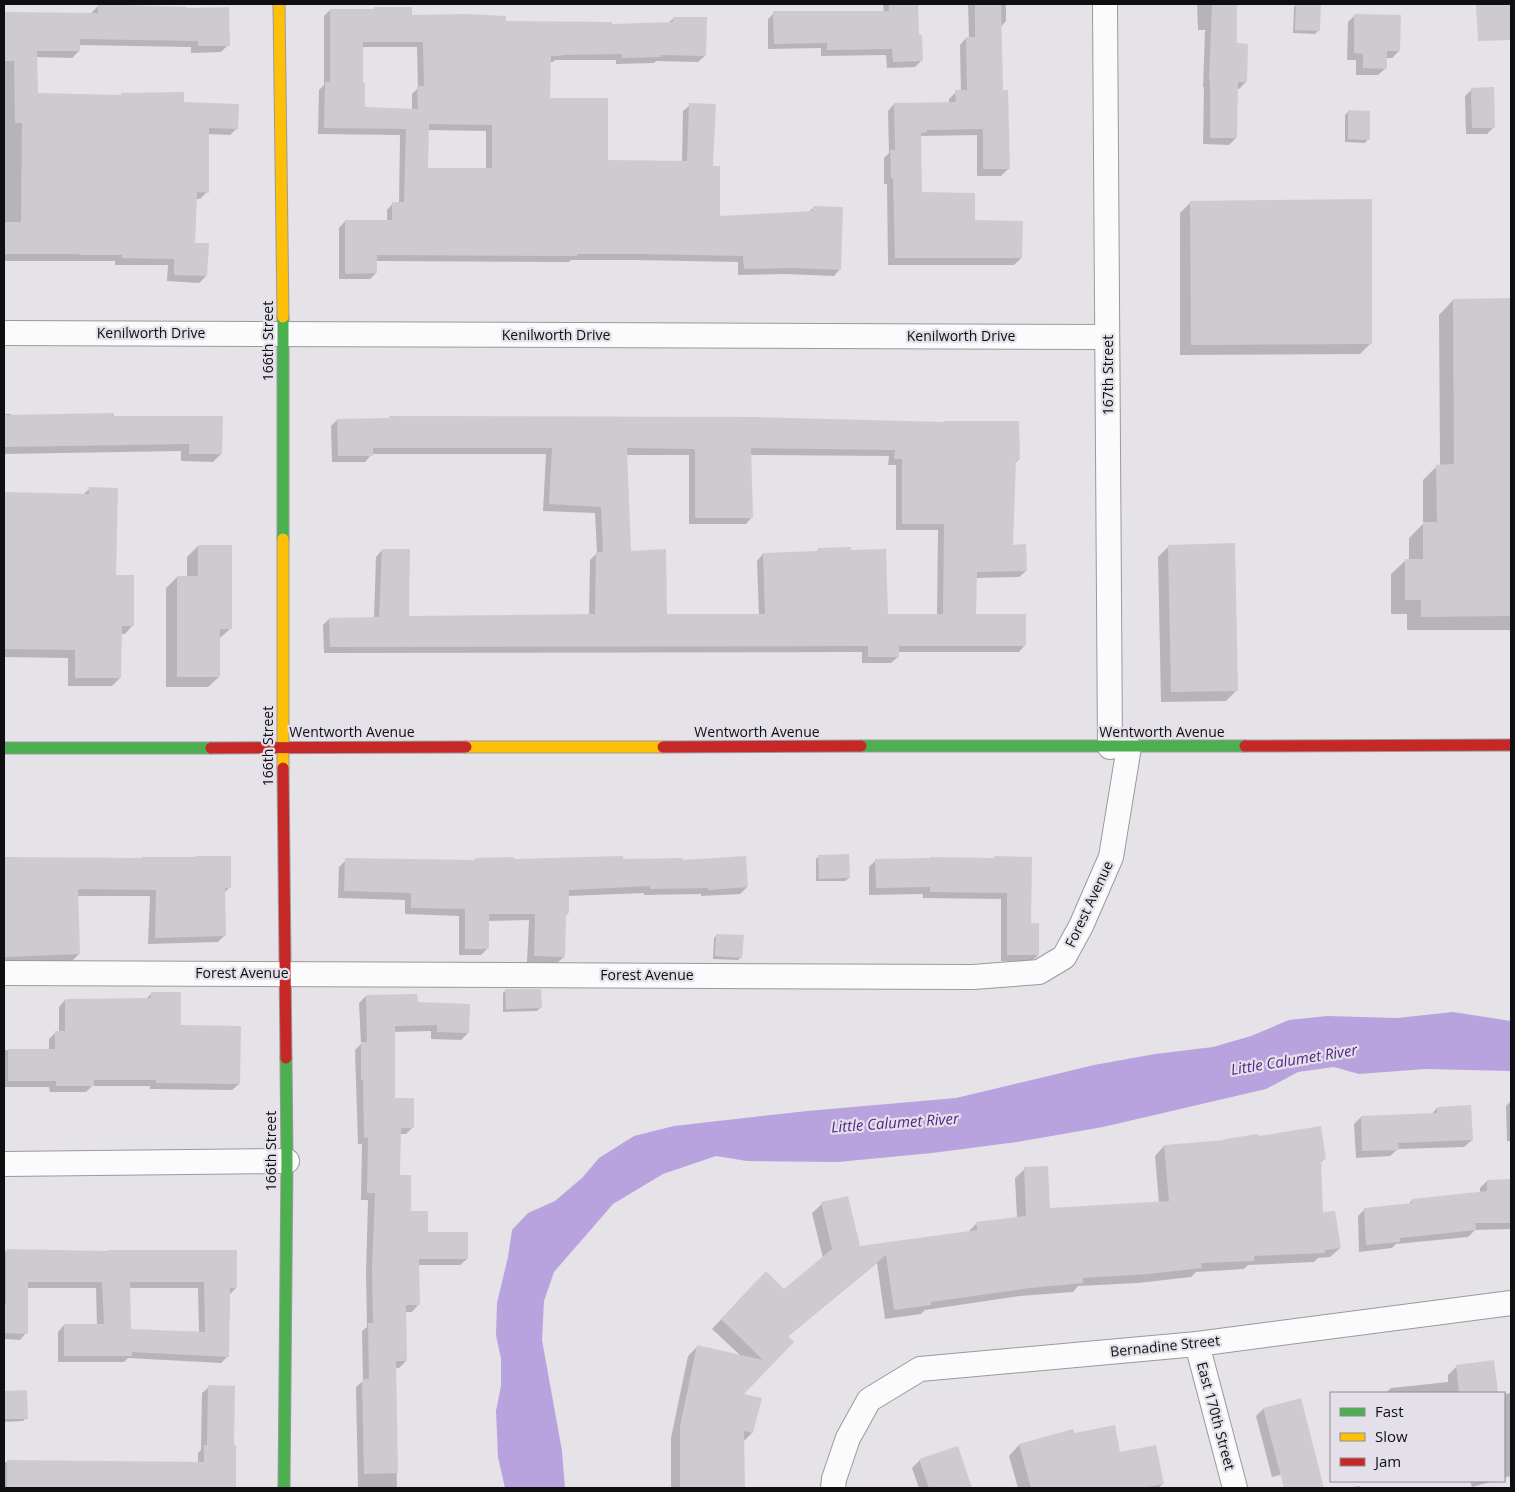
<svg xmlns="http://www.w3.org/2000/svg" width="1515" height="1492" font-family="'Open Sans',sans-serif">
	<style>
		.water { fill: #b9a3de }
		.shadow { fill: #0003; fill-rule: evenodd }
		.building { fill: #cdcbd0; fill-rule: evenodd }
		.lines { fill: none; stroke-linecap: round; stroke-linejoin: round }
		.street-casing { stroke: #9b999d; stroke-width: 26 }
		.fast-casing { stroke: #9b999d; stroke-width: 13 }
		.slow-casing { stroke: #9b999d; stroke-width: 13 }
		.jam-casing { stroke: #9b999d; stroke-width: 13 }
		.street { stroke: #fbfbfc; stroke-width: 24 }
		.fast { stroke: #4caf50; stroke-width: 11 }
		.slow { stroke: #ffc107; stroke-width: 11 }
		.jam { stroke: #c62828; stroke-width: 11 }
		.labels { text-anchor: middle; stroke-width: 4.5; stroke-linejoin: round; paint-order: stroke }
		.street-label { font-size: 14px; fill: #0f0e11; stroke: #e4e0ea }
		.water-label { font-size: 15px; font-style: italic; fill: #512585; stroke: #e4e0ea }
	</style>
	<rect width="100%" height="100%" fill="#e5e2e8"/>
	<polygon class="water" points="1453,1012 1511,1021 1511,1071 1425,1069 1359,1074 1334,1067 1298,1072 1266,1089 1103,1127 1017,1142 932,1153 838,1162 747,1161 716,1156 663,1174 613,1204 554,1272 544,1301 542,1340 562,1451 565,1488 505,1488 498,1457 496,1411 501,1386 501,1359 496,1335 497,1303 508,1257 512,1230 528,1213 555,1201 583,1177 599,1158 634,1136 674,1126 807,1111 956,1098 1094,1065 1155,1054 1213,1047 1251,1036 1289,1020 1327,1016 1397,1018"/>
	<g class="shadow">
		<polygon points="883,4 917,4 918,36 921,61 915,67 887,68 886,55 821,56 821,48 768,49 768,19 774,13 884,13"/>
		<polygon points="968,4 1006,4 1006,21 1000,28 1001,91 1008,169 1001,176 977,176 977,135 921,136 919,138 920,194 974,221 1021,258 1014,265 888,265 887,184 884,184 884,158 889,153 888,111 894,104 949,103 949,99 956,92 961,92 960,45 966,38 969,38"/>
		<polygon points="1197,4 1236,4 1236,44 1246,82 1239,89 1236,89 1236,138 1229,145 1203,144 1204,87 1203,87 1205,30 1198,30"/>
		<polygon points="1297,4 1320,4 1319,30 1315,34 1293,33 1294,7"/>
		<polygon points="99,5 228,45 221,52 191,53 191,47 79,45 79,51 72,58 36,57 36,95 183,103 237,128 230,135 207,134 207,192 200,199 195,199 193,244 206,276 199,283 167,281 168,265 115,265 115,261 4,261 4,13 92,14 92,12"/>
		<path d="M375 8 411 16 505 22 611 25 668 23 674 18 705 56 698 62 656 61 654 63 616 64V60H555L553 62H549L548 99 607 162H682L683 111 690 105 712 167 718 217 809 212 814 207 840 269 834 276 785 274 738 275V262L635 260H571L569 262 376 261V273L370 279H339V228L345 221H387V210L393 203H399L400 135 318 134 319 90 324 85V16L330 10H372ZM362 47H417L418 88 412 94V110L363 109ZM427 130 486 131V170H426Z"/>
		<polygon points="1355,15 1399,51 1392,58 1386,58 1386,68 1378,75 1356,75 1356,60 1347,60 1348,22"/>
		<polygon points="1472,89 1494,127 1487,134 1466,134 1465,96"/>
		<polygon points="1349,111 1368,139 1365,143 1345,142 1345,115"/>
		<polygon points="1191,202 1371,343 1360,354 1180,355 1180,213"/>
		<polygon points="1511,299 1511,630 1407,630 1407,614 1391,614 1391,574 1406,560 1409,560 1409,538 1423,524 1423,480 1437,466 1440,466 1439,315 1453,300"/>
		<polygon points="4,414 11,414 11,416 112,417 221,454 213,462 181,461 181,451 4,454 4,493 83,495 90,488 115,576 132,626 125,634 120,634 120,678 112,686 68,686 68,658 4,657"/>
		<path d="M527 417 1018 460 1014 464 1012 546 1026 571 1019 577 975 578V616L1025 645 1019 652H898V657L891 663H862V652L324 653 323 625 329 619 374 618 376 557 382 550 407 617H589L590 560 597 553 595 513 543 511 546 454H372L365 462H332L331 426 337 420ZM626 455H689V524H746L752 517 750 455 889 456 888 465H896V530H938L937 615H887L819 549 816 552 763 554 757 561 759 616 666 615 630 552Z"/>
		<polygon points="198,546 231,628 219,639 219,677 208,687 166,687 166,588 177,577 187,577 187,557"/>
		<polygon points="1169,546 1237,690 1226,701 1161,702 1158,557"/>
		<polygon points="819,856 849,878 845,881 816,881 816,859"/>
		<polygon points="4,859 141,859 230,887 224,893 225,935 218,942 148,944 150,896 77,896 79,954 72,961 17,962 4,966"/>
		<polygon points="993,859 1030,924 1038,955 1031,962 1001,961 1001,899 923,898 923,894 869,895 869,867 876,860"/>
		<polygon points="346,860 682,861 747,887 740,894 701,896 701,894 644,895 644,893 568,896 568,913 565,916 564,957 557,963 527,962 529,920 488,921 488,948 481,955 459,955 459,916 405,914 405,900 338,898 339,867"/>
		<polygon points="717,935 741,957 738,960 713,959 714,938"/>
		<polygon points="506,990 540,1008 537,1011 503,1012 503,993"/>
		<polygon points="152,993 180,1026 239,1084 232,1090 150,1089 150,1086 92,1086 86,1092 50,1092 49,1087 4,1087 4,1050 49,1050 49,1039 55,1033 59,1032 59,1007 65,1000 145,1000"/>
		<polygon points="366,996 416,1004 468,1033 461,1040 431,1039 431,1031 393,1032 394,1099 413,1127 406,1134 400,1134 399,1177 410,1212 426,1233 467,1259 460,1265 417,1265 418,1305 412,1312 405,1312 406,1361 399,1368 395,1368 397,1488 358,1488 356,1387 363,1381 362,1331 367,1327 366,1274 368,1200 361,1200 362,1144 358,1144 355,1050 361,1044 359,1003"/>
		<polygon points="1511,1101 1511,1141 1507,1141 1506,1106"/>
		<polygon points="1437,1108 1472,1140 1464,1147 1398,1149 1390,1156 1356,1158 1354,1124 1361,1117 1431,1115"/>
		<polygon points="1164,1146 1325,1158 1320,1163 1322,1214 1340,1248 1330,1257 1318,1258 1314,1262 1248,1265 1244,1269 1196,1272 1191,1277 1138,1283 1078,1286 1073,1292 1020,1296 925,1310 921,1314 885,1319 877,1263 787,1337 741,1394 752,1433 743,1442 744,1488 671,1488 671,1438 688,1356 698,1346 741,1356 712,1329 756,1282 784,1290 823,1258 812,1213 822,1204 859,1248 968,1232 977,1223 1017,1218 1015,1178 1025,1169 1049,1209 1159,1203 1155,1156"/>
		<polygon points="1487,1181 1511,1181 1511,1229 1475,1230 1468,1237 1396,1244 1392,1248 1359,1252 1358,1216 1365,1209 1408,1205 1412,1200 1480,1193 1480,1188"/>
		<path d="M4 1251 236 1252V1288L230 1294 228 1356 221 1363 128 1358 124 1362H58V1332L64 1325H97L96 1288H27L26 1333 20 1340 4 1339ZM129 1288H198L199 1333 130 1330Z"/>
		<polygon points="1493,1362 1497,1393 1386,1393 1391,1388 1448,1382 1448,1375 1456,1367"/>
		<polygon points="209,1387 232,1447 235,1447 235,1488 4,1488 4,1462 198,1463 198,1453 201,1450 202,1393"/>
		<polygon points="4,1392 26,1392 26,1418 23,1421 4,1422"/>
		<polygon points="1511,1393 1511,1476 1504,1478 1504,1394"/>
		<polygon points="1300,1400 1323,1488 1291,1488 1287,1473 1272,1477 1256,1416 1263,1409"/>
		<polygon points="1072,1431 1074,1435 1119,1454 1163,1484 1158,1488 1018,1488 1009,1456 1019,1445"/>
		<polygon points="957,1447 971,1488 919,1488 912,1468 920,1460"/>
		<polygon points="1470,1481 1494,1481 1472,1487"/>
		<polygon points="1359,1486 1360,1488 1349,1488"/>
	</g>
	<g class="building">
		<polygon points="98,4 187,7 187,8 229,7 230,46 198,46 198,41 80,39 80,51 37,51 38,93 121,95 121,93 184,92 184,102 239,104 238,129 209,128 209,193 197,192 195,243 209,243 207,276 174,275 174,259 122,258 122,255 79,255 79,254 4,254 4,222 21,222 22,123 15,123 14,61 4,61 4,12 98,13"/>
		<polygon points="889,4 918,4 919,35 922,35 923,61 893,62 892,49 827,50 827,43 774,44 773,11 889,11"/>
		<polygon points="975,4 1001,4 1003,90 1008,90 1010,169 983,169 983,129 927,130 927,132 921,133 922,192 975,193 975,220 1023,221 1022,258 895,258 893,178 891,178 890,150 895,150 894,103 956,102 955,90 967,90 966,37 975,37"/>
		<polygon points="1212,4 1237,4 1237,43 1248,44 1247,82 1238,82 1237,138 1210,138 1210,81 1209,81"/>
		<polygon points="1296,4 1321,4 1320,31 1295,30"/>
		<polygon points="1476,4 1511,4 1511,40 1478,41"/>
		<path d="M374 7H412V15L465 14 506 16V21L612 22V24L673 22V17H707L706 56 661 55V57L622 58V54L561 55V56H551L550 98H608V160L687 161 689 103 716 104 713 166H720V216L813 211V206L843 207 841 270 793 268 744 269 743 256 642 254H577V256L377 255V273L345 274V220H392V202H404L406 129 324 128 325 82H330V9H374ZM363 42H423L424 86H417L418 109 365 107V83H363ZM429 124 492 125V168H428Z"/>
		<polygon points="1354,14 1401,15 1400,51 1387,51 1387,69 1363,68 1363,54 1354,53"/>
		<polygon points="1494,87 1495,128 1472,128 1471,88"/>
		<polygon points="1348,110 1370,111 1370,140 1348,139"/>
		<polygon points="1372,199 1372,344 1191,345 1190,201"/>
		<polygon points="1511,298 1511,616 1421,617 1421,600 1405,600 1405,559 1423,559 1423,522 1437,522 1436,465 1454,464 1453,299"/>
		<polygon points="114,413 114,416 223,416 222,454 189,454 189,444 4,447 4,415"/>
		<path d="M389 416 753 417 944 422V421H1019L1020 460H1016L1013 545 1026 544 1027 571 977 572 976 614H1026V646H899V657H868V646L330 647 329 618 379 617 382 549H410L409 616 595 614 596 552H603L601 507 549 504 552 448H373V456H338L337 419 389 418ZM627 448 695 449V518H753L751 448 895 450 894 459H902V524H944L943 614H888L886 549 851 550V547L818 548V551L763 553 765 614H667L666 549 631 551Z"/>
		<polygon points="89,487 118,488 116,575 134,575 134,626 122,626 121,678 75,678 75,650 4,649 4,492 89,494"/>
		<polygon points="1235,543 1238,691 1171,692 1168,545"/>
		<polygon points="198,545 232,545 232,629 220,629 220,677 177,677 177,576 198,576"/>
		<polygon points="849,854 850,878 819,879 818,855"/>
		<polygon points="195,856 231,856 231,888 225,888 226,936 155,938 156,890 78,889 80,954 4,957 4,857 142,858 142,857 195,857"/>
		<polygon points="623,856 623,859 683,858 683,860 746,856 748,887 708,890 708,888 650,889 650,886 569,890 569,913 566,913 565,957 534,956 535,914 489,914 489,949 465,949 465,909 411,908 411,893 344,891 345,858 475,860 475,858 514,857 514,859"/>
		<polygon points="994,856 1032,857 1031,923 1039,923 1039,955 1007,955 1007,893 930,892 930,887 876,888 875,859 930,858 930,857 994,858"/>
		<polygon points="716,934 744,935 742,958 715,956"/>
		<polygon points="505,989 541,989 542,1008 506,1009"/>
		<polygon points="151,992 181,992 181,1025 241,1026 240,1084 156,1083 156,1080 94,1080 94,1086 56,1086 56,1081 8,1081 8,1049 55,1049 55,1031 65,1031 65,999 151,998"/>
		<polygon points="417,994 418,1002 470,1004 469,1033 437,1032 437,1025 395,1026 395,1098 414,1098 414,1128 401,1128 400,1175 411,1175 411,1211 428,1211 428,1232 468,1232 468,1259 419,1259 420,1305 406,1305 407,1361 396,1361 398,1473 364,1474 362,1379 369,1379 368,1323 373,1323 372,1267 375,1193 367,1193 368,1137 364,1138 363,1080 361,1080 361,1042 367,1042 366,995"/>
		<polygon points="1471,1105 1473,1140 1398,1143 1399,1150 1362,1151 1361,1116 1437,1113 1437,1107"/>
		<polygon points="1321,1126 1326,1159 1321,1160 1323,1212 1335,1211 1341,1248 1325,1250 1325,1253 1254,1256 1254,1261 1201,1263 1202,1268 1148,1274 1083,1278 1083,1283 1030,1288 931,1302 931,1305 894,1310 886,1255 788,1336 794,1342 744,1394 762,1398 753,1433 744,1431 745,1488 680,1488 680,1426 697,1345 763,1360 721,1319 766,1271 784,1289 832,1249 821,1202 848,1196 860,1246 977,1230 976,1222 1026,1216 1024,1167 1048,1166 1050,1208 1169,1201 1164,1145 1225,1140 1225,1139 1258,1134 1259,1136"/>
		<polygon points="1511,1179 1511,1223 1475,1223 1476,1230 1400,1238 1400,1242 1366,1245 1364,1208 1412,1203 1412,1199 1487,1191 1487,1180"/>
		<path d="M6 1249 107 1251V1250H237V1288H230L229 1357 132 1352V1356H64V1324H104L102 1282H28V1334L4 1333V1304H6ZM130 1282H204L205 1332 131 1329Z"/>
		<polygon points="1494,1360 1498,1393 1459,1393 1456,1365"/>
		<polygon points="208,1385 235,1386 234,1445 236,1445 236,1488 7,1488 7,1460 204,1462 204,1445 207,1445"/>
		<polygon points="27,1390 28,1419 4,1419 4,1391"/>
		<polygon points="1301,1398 1324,1488 1284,1488 1263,1408"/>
		<polygon points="1115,1425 1120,1452 1156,1445 1164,1484 1143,1488 1031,1488 1019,1444 1073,1429 1075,1433"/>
		<polygon points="958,1446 972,1488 929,1488 919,1459"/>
	</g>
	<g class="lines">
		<defs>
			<g id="street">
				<polyline points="1105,4 1110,747"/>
				<polyline points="4,333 1107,337"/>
				<polyline points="4,973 973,977 1039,972 1064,957 1081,926 1111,857 1129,747"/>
				<polyline points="4,1164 287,1161"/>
				<polyline points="1197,1344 1235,1488"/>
				<polyline points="833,1488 834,1479 848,1438 869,1400 920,1369 1197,1344 1511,1303"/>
			</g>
			<g id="fast">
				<polyline points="283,317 283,539"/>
				<polyline points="861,746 1245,746"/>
				<polyline points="4,748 211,748"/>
				<polyline points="284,1488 287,1161 286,1058"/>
			</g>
			<g id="slow">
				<polyline points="279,4 283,317"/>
				<polyline points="283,539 283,768"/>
				<polyline points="466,747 663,747"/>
			</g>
			<g id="jam">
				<polyline points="1245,746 1511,745"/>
				<polyline points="663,747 861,746"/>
				<polyline points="211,748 466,747"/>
				<polyline points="283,768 286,1058"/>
			</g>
		</defs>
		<use href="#street" class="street-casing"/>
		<use href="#fast" class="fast-casing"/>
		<use href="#slow" class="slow-casing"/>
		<use href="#jam" class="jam-casing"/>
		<use href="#street" class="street"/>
		<use href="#fast" class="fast"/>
		<use href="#slow" class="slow"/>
		<use href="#jam" class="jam"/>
	</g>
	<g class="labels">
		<g class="street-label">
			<text x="151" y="338">Kenilworth Drive</text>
			<text x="556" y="340">Kenilworth Drive</text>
			<text x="961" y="341">Kenilworth Drive</text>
			<text transform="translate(268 341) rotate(-90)" y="5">166th Street</text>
			<text transform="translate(1108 375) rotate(-90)" y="5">167th Street</text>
			<text x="352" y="737">Wentworth Avenue</text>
			<text x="757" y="737">Wentworth Avenue</text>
			<text x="1162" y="737">Wentworth Avenue</text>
			<text transform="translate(268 746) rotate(-90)" y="5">166th Street</text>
			<text transform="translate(1089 904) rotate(-65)" y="5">Forest Avenue</text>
			<text x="242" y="978">Forest Avenue</text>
			<text x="647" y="980">Forest Avenue</text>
			<text transform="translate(271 1151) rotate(-90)" y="5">166th Street</text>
			<text transform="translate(1165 1346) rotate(-6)" y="5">Bernadine Street</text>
			<text transform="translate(1216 1416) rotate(75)" y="5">East 170th Street</text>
		</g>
		<g class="water-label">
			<text transform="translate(1294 1060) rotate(-9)" y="5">Little Calumet River</text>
			<text transform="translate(895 1123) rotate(-4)" y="5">Little Calumet River</text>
		</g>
	</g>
	<rect width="1515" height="1492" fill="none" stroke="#0f0e11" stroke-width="10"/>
	<rect x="1330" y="1392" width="175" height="90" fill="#e4e0ea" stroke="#8f8c93"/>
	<rect x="1340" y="1408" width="25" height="8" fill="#4caf50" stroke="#8f8c93"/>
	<text x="1375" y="1417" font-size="15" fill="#0f0e11">Fast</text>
	<rect x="1340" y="1433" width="25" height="8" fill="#ffc107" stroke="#8f8c93"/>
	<text x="1375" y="1442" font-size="15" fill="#0f0e11">Slow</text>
	<rect x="1340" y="1458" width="25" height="8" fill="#c62828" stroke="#8f8c93"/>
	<text x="1375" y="1467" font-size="15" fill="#0f0e11">Jam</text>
</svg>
